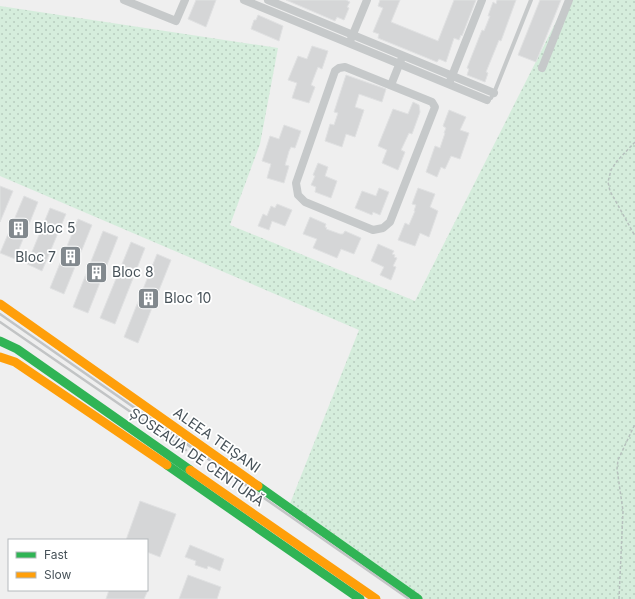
<svg xmlns="http://www.w3.org/2000/svg" width="635" height="599" font-family="Inter,sans-serif">
	<style>
		.grass { fill: url(#grass-dots) }
		.building { fill: #d5d6d7; stroke: #e0e1e2 }
		.lines { fill: none; stroke-linecap: round; stroke-linejoin: round }
		.path { stroke: #b6c0bd; stroke-width: 1.5; stroke-dasharray: 3 2; stroke-linecap: butt }
		.lane { stroke: #c6c9ca; stroke-width: 4 }
		.street { stroke: #c6c9ca; stroke-width: 8 }
		.fast { stroke: #30b455; stroke-width: 9 }
		.slow { stroke: #ff9f0a; stroke-width: 9 }
		.rail { stroke: #c2c4c5; stroke-width: 2.5 }
		.labels { text-anchor: middle; stroke-width: 3.5; stroke-linejoin: round; paint-order: stroke }
		.poi-label { font-size: 14px; fill: #475259; stroke: #fff; text-anchor: start }
		.street-label { font-size: 14px; fill: #475259; stroke: #fff }
	</style>
	<defs>
		<pattern id="grass-dots" width="8" height="8" patternUnits="userSpaceOnUse"><rect width="8" height="8" fill="#d5eddc"/><path d="M2 2h.1M6 6h.1" fill="none" stroke="#b8cdbf" stroke-width="1.8" stroke-linecap="round"/></pattern>
	</defs>
	<rect width="100%" height="100%" fill="#efefef"/>
	<polygon class="grass" points="567,0 635,0 635,599 421,599 289,506 359,330 0,176 0,6 278,48 260,144 230,225 415,301"/>
	<g class="building">
		<polygon points="196,0 216,0 206,27 188,19"/>
		<polygon points="286,0 346,0 350,2 347,7 349,8 344,20 337,17 335,21"/>
		<polygon points="380,0 400,0 391,22 438,41 454,0 476,0 462,36 461,35 459,40 454,38 446,62 439,59 437,62 378,38 379,34 373,32 383,8 378,6"/>
		<polygon points="497,0 516,0 501,41 499,40 486,72 488,73 485,82 467,75 469,69 467,68 482,30 484,31 490,16 488,16 493,2 496,4"/>
		<polygon points="540,0 561,0 536,62 518,55"/>
		<polygon points="258,15 283,26 279,41 251,29 254,20 256,20"/>
		<polygon points="312,46 328,51 322,69 318,67 316,72 311,85 315,87 309,103 292,98 297,83 288,80 298,56 307,59"/>
		<polygon points="346,75 386,89 382,102 359,94 355,107 364,110 355,137 346,134 342,147 325,141 330,124 334,125 338,113 334,112"/>
		<polygon points="413,102 419,105 420,112 412,134 409,133 401,150 405,152 398,170 382,163 387,150 378,146 393,109 408,114"/>
		<polygon points="449,110 466,117 460,130 469,133 460,159 451,156 445,169 441,167 437,177 426,172 435,146 440,148 445,133 444,133 446,128 443,126"/>
		<polygon points="284,125 301,131 295,148 291,147 289,151 285,165 289,166 284,183 267,178 271,164 262,161 270,136 279,139"/>
		<polygon points="318,163 328,167 325,176 337,181 331,198 315,192 316,187 311,185 315,176 313,175"/>
		<polygon points="0,186 13,191 0,222"/>
		<polygon points="379,188 389,192 380,215 373,212 372,215 355,208 362,191 376,196"/>
		<polygon points="418,188 435,194 430,207 438,211 429,237 420,233 415,246 398,240 405,223 409,225 415,211 414,211 416,205 412,204"/>
		<polygon points="24,196 38,202 15,259 0,253"/>
		<polygon points="277,204 292,210 285,226 272,221 269,230 258,226 263,214 267,216 271,206 275,208"/>
		<polygon points="50,208 66,214 42,271 27,264"/>
		<polygon points="310,217 326,224 325,227 327,228 326,229 340,234 343,234 345,231 361,238 354,254 341,249 337,258 313,248 317,239 303,234"/>
		<polygon points="78,219 92,225 64,294 50,288"/>
		<polygon points="103,231 118,237 88,313 73,307"/>
		<polygon points="131,242 145,248 115,324 100,318"/>
		<polygon points="378,244 394,251 392,254 395,255 394,257 397,258 393,266 396,267 391,280 380,275 384,267 371,261"/>
		<polygon points="157,254 171,260 138,343 124,337"/>
		<polygon points="140,501 176,514 160,557 147,552 147,540 126,540"/>
		<polygon points="190,545 224,559 220,571 208,566 207,569 195,565 196,561 185,557"/>
		<polygon points="188,575 221,587 217,599 179,599"/>
		<polygon points="109,590 148,590 144,599 106,599"/>
	</g>
	<g class="lines">
		<g class="path">
			<polyline points="635,142 617,161 611,170 608,182 610,191 635,236"/>
			<polyline points="619,599 623,511 617,469 618,460 635,424"/>
		</g>
		<polyline class="lane" points="487,100 491,98 494,93 531,0"/>
		<g class="street">
			<polyline points="124,0 176,21 185,0"/>
			<polyline points="244,0 487,100"/>
			<polyline points="268,0 494,93"/>
			<polyline points="351,39 367,0"/>
			<polygon points="345,67 432,102 435,107 390,222 383,228 373,230 305,202 298,195 296,183 335,71 339,68"/>
			<polyline points="542,68 569,0"/>
			<polyline points="450,81 482,0"/>
			<polyline points="391,85 401,60"/>
		</g>
		<g class="fast">
			<polyline points="0,341 17,349 190,470"/>
			<polyline points="167,465 360,599"/>
			<polyline points="258,486 418,599"/>
		</g>
		<g class="slow">
			<polyline points="0,304 258,486"/>
			<polyline points="0,357 15,362 167,465"/>
			<polyline points="190,470 376,599"/>
		</g>
		<g class="rail">
			<polyline points="0,314 409,599"/>
			<polyline points="0,322 186,450"/>
		</g>
	</g>
	<defs>
		<symbol id="building-square" viewBox="-11 -11 22 22"><rect x="-9" y="-9" width="18" height="18" rx="4" fill="#82898e" stroke="#fff"/><path d="M-4-6H4V6H1V3H-1V6H-4ZM-2.5-4.3h1.7v1.8h-1.7ZM.8-4.3h1.7v1.8H.8ZM-2.5-1h1.7V.8h-1.7ZM.8-1h1.7V.8H.8Z" fill="#fff"/></symbol>
	</defs>
	<g fill-rule="evenodd">
		<use href="#building-square" x="6" y="216" width="25" height="25"/>
		<use href="#building-square" x="58" y="244" width="25" height="25"/>
		<use href="#building-square" x="84" y="260" width="25" height="25"/>
		<use href="#building-square" x="136" y="286" width="25" height="25"/>
	</g>
	<g class="labels">
		<g class="poi-label">
			<text x="34" y="233">Bloc 5</text>
			<text x="56" y="262" text-anchor="end">Bloc 7</text>
			<text x="112" y="277">Bloc 8</text>
			<text x="164" y="303">Bloc 10</text>
		</g>
		<g class="street-label">
			<text transform="translate(217 440) rotate(35)" y="5">ALEEA TEIȘANI</text>
			<text transform="translate(197 457) rotate(35)" y="5">ȘOSEAUA DE CENTURĂ</text>
		</g>
	</g>
	<rect x="8" y="539" width="140" height="52" fill="#ffffff" stroke="#b5babd"/>
	<rect x="16" y="552" width="20" height="6" fill="#30b455" stroke="#b5babd"/>
	<text x="44" y="559" font-size="12" fill="#475259">Fast</text>
	<rect x="16" y="572" width="20" height="6" fill="#ff9f0a" stroke="#b5babd"/>
	<text x="44" y="579" font-size="12" fill="#475259">Slow</text>
</svg>
